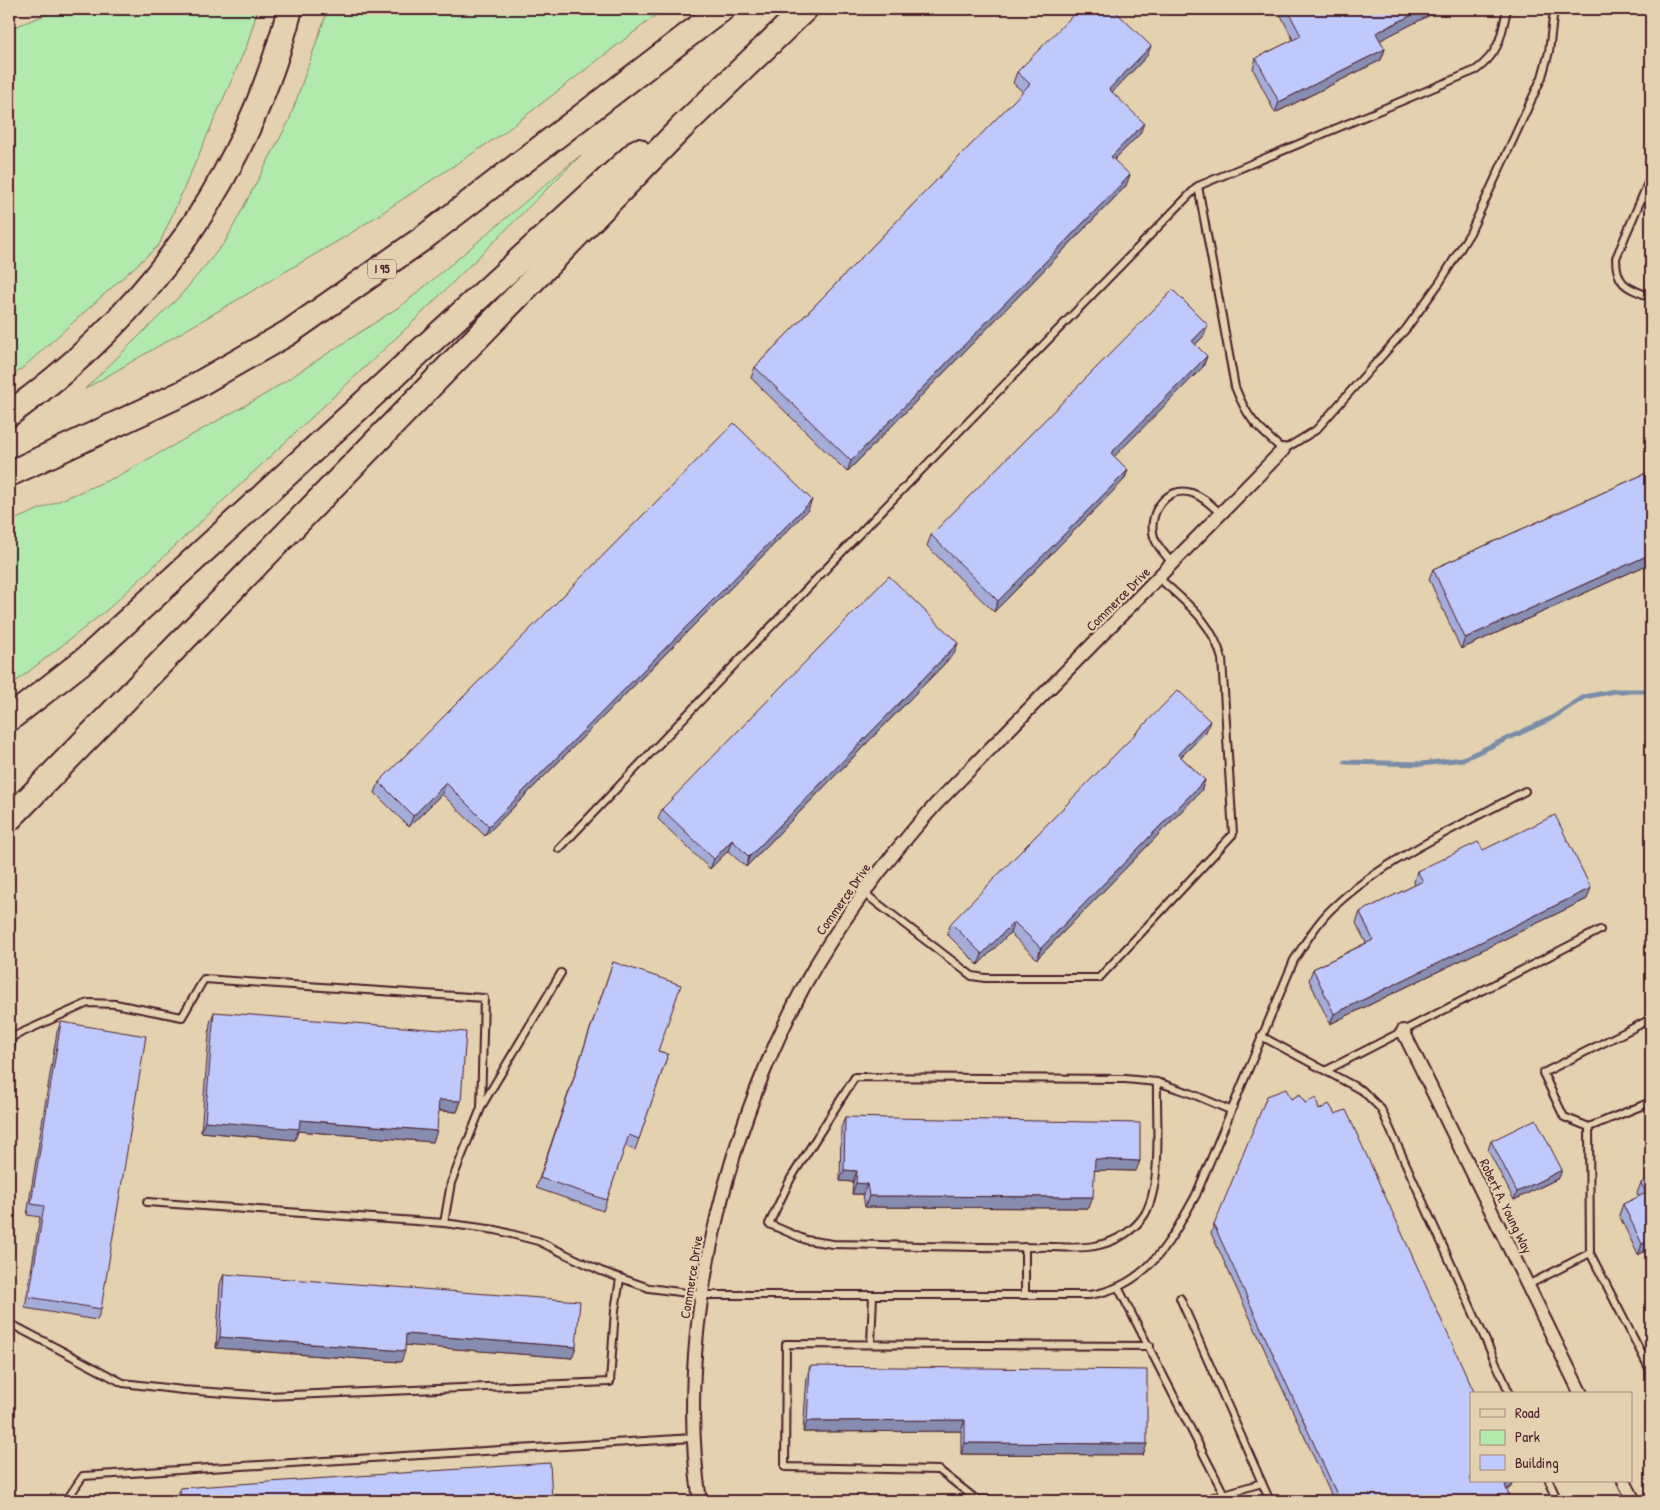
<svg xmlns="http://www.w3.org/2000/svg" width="1660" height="1510" font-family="'Patrick Hand',sans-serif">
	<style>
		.green { fill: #b2eaae; stroke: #7e846c }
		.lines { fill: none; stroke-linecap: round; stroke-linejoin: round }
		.stream { stroke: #7a8da8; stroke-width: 5 }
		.lane-casing { stroke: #4a1f2b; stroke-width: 10 }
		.street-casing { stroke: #4a1f2b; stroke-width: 16 }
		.highway-casing { stroke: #4a1f2b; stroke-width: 28 }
		.lane { stroke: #e4d1af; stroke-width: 6 }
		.street { stroke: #e4d1af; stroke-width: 12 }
		.highway { stroke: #e4d1af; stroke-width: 24 }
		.wall { fill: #a4add8; stroke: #4a1f2b }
		.shaded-wall { fill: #868db0; stroke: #4a1f2b }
		.building { fill: #bfc9fb; stroke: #4a1f2b }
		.labels { text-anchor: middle; stroke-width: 4.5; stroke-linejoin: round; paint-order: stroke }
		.shield { fill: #e4d1af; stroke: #785453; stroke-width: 1 }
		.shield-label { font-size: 12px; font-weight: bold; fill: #4a1f2b }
		.street-label { font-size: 14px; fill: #4a1f2b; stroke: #e4d1af }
	</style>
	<rect width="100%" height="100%" fill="#e4d1af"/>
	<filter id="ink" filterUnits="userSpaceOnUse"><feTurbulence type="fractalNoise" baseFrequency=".02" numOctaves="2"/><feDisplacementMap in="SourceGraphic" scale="10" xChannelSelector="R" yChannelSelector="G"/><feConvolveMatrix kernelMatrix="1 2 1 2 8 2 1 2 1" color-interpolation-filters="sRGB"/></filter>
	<g filter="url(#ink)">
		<g class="green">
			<polygon points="61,9 258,9 247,45 159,245 9,380 9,29"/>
			<polygon points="328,9 664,9 502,134 348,235 85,389 180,296 225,242 289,121"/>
			<polygon points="582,154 415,320 107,610 9,687 9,522 118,476 264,395 405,303"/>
		</g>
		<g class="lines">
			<polyline class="stream" points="1345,762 1422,764 1463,759 1550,719 1584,697 1615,691 1647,691 1651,694"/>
			<defs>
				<g id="lane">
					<path d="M1651 176 1616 258C1616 286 1628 288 1651 297"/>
					<path d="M1198 186 1235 387C1248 420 1257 427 1283 450L1316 430 1406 329 1440 282 1470 233 1542 77 1549 52 1554 9"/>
					<path d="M1172 563C1166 555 1157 547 1154 537 1147 514 1166 485 1192 493 1204 497 1212 506 1221 514"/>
					<path d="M559 849 863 530 1198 186 1476 70C1500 52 1501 37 1507 9"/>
					<path d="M864 893 972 976 985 978H1099L1233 834 1222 659C1212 621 1187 604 1159 578"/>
					<polyline points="1261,1036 1363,1091 1381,1109 1510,1394"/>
					<polyline points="9,1059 12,1037 88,1003 115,1004 182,1017 204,979 484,998 481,1108 451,1183 444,1223"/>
					<polyline points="1327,1070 1600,930"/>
					<path d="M1157 1082 1125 1079 855 1077 791 1178 769 1224 806 1240 833 1244C901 1245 970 1248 1038 1247 1057 1246 1081 1250 1099 1245 1117 1241 1135 1230 1145 1214 1163 1182 1156 1119 1157 1082L1190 1093 1230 1110"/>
					<polyline points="1651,1102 1589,1127 1590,1253 1651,1372"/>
					<polyline points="481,1107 561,973"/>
					<polyline points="1589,1127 1564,1117 1543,1073 1651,1019"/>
					<path d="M147 1202 444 1223 496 1230 538 1241 601 1271 649 1288 702 1295H1089C1147 1287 1170 1242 1196 1195L1294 960C1307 940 1319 919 1338 903 1387 858 1466 823 1525 791"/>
					<polyline points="1528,1285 1590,1253"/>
					<polyline points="1119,1289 1224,1494"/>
					<polyline points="1025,1295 1025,1247"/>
					<polyline points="1180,1298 1270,1501"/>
					<polyline points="9,1323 123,1383 183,1390 268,1396 610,1382 615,1310 620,1279"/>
					<polyline points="871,1344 873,1295"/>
					<polyline points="1549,1481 1558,1501"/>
					<polyline points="66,1501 83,1476 693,1438"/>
					<polyline points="1016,1501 977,1500 939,1470 785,1467 786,1344 1150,1346"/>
					<polyline points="1200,1501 1262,1483"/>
				</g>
				<g id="street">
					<polyline points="1403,1031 1581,1394"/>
					<polyline points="1624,1481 1634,1501"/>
					<path d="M700 1501C674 1333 725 1135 804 986 840 920 886 860 936 804L1283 450"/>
				</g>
				<g id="highway">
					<path d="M9 414C150 313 246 177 290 9"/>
					<polyline points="9,474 183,393 288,333 422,239 722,9"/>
					<polyline points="9,719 87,658 638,151"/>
					<polyline points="9,819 682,127 805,9"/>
				</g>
			</defs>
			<use href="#lane" class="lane-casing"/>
			<use href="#street" class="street-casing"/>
			<use href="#highway" class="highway-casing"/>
			<use href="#lane" class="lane"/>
			<use href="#street" class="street"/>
			<use href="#highway" class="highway"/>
		</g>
		<g class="wall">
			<polygon points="1278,9 1442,9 1380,40 1385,49 1381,60 1275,113 1253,69 1256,58 1293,40"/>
			<polygon points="1147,56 1112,92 1140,134 1114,160 1126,186 847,472 751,378 755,367 1023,92 1013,83 1017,72"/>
			<polygon points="1204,336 1195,345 1207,356 1203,367 1114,456 1128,470 1124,480 994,612 927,546 931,535"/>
			<polygon points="1651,471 1651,563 1461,649 1429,579 1433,569"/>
			<polygon points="808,510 485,836 442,794 409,827 375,793 379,782"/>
			<polygon points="958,643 954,654 746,867 728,851 710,869 658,819 662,809"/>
			<polygon points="1206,732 1181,757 1205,780 1201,791 1037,959 1010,933 978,965 947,934 951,923"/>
			<polygon points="1483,850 1587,899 1330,1024 1309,980 1313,969 1366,943 1356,923 1360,912 1415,885 1414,882 1417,871"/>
			<polygon points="613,962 658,1051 668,1054 635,1150 625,1146 603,1211 536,1188"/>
			<polygon points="214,1012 461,1101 457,1112 439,1111 433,1142 298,1131 295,1140 201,1132 210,1023"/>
			<polygon points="61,1022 101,1309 97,1320 25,1308 40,1217 27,1215 57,1032"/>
			<polygon points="1291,1099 1305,1103 1319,1110 1511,1487 1507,1490 1507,1501 1334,1501 1211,1233 1214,1225"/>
			<polygon points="845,1117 1136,1171 1094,1170 1089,1208 865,1207 863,1194 852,1194 853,1182 840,1181 841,1128"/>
			<polygon points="1491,1141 1559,1178 1514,1200 1488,1150"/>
			<polygon points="1651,1178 1651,1248 1638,1255 1619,1215 1623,1204 1639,1197 1637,1193 1641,1183"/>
			<polygon points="224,1274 572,1358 405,1345 401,1362 216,1348 220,1284"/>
			<polygon points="810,1366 1143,1455 961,1454 961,1431 803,1432 807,1377"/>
			<polygon points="180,1488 552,1501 178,1501 177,1495"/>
		</g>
		<g class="shaded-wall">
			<polygon points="1424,9 1442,9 1373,44 1376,33"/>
			<polygon points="1151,46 1147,56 1105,100 1109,89"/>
			<polygon points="1385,49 1381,60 1275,113 1279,102"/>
			<polygon points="1144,123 1140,134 1107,167 1111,157"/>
			<polygon points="1130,175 1126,186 847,472 851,461"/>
			<polygon points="1208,325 1204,336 1188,352 1192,341"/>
			<polygon points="1207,356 1203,367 1107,464 1111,453"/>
			<polygon points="1128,470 1124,480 994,612 998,601"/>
			<polygon points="812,500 808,510 485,836 489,826"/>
			<polygon points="1651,554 1651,563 1461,649 1465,638"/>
			<polygon points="958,643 954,654 746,867 749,857"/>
			<polygon points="1210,721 1206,732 1174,764 1178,754"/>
			<polygon points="1205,780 1201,791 1037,959 1041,948"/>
			<polygon points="446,783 442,794 409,827 413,816"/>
			<polygon points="732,840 728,851 710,869 714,859"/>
			<polygon points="1591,888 1587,899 1330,1024 1334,1014"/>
			<polygon points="1014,922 1010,933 978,965 982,954"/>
			<polygon points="439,1100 461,1101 457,1112 436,1110"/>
			<polygon points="300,1120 437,1131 433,1142 298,1131 295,1140 201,1132 205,1121"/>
			<polygon points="1095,1159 1140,1161 1136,1171 1091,1170"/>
			<polygon points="844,1170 857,1171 853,1182 840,1181"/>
			<polygon points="1562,1170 1559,1178 1514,1200 1517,1192"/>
			<polygon points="856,1183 867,1184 863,1194 852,1194"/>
			<polygon points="869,1196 1093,1197 1089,1208 865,1207"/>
			<polygon points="1651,1240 1651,1248 1638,1255 1642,1244"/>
			<polygon points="406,1334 576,1347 572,1358 402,1345"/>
			<polygon points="220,1337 405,1351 401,1362 216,1348"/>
			<polygon points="965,1420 961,1431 803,1432 807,1421"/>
			<polygon points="965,1443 1147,1444 1143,1455 961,1454"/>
			<polygon points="1511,1481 1513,1481 1511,1487 1502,1493 1505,1485"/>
			<polygon points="1509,1496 1507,1501 1498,1501 1499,1500"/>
		</g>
		<g class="building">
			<polygon points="1079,9 1113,9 1151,46 1109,89 1144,123 1111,157 1130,175 851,461 755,367 1030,84 1017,72"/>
			<polygon points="1287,9 1424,9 1376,33 1385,49 1279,102 1256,58 1301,36"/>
			<polygon points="1173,290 1208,325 1192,341 1207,356 1111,453 1128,470 998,601 931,535"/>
			<polygon points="734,423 812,500 489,826 446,783 413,816 379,782"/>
			<polygon points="1651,471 1651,554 1465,638 1433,569"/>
			<polygon points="889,576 958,643 749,857 732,840 714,859 662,809"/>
			<polygon points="1178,690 1210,721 1178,754 1205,780 1041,948 1014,922 982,954 951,923"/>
			<polygon points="1555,815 1591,888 1334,1014 1313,969 1373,940 1360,912 1423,881 1417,871 1478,842 1483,850"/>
			<polygon points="613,962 681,985 658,1051 668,1054 639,1139 629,1135 607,1200 540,1178"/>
			<polygon points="214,1012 466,1032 461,1101 439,1100 437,1131 300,1120 299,1129 205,1121"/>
			<polygon points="61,1022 146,1036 101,1309 29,1297 44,1206 31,1204"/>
			<polygon points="1286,1089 1291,1099 1300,1094 1305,1103 1316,1098 1319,1110 1329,1104 1335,1114 1346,1110 1475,1394 1471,1394 1471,1481 1511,1481 1505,1485 1509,1496 1499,1500 1499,1501 1340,1501 1214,1225 1267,1096"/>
			<polygon points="845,1117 1140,1123 1140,1161 1095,1159 1093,1197 869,1196 867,1184 856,1183 857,1171 844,1170"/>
			<polygon points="1536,1119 1562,1170 1517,1192 1491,1141"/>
			<polygon points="1651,1178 1651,1240 1642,1244 1623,1204 1646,1193 1641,1183"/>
			<polygon points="224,1274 580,1301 576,1347 406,1334 405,1351 220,1337"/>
			<polygon points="810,1366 1147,1370 1147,1444 965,1443 965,1420 807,1421"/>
			<polygon points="550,1463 552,1501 181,1501 180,1488"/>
		</g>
	</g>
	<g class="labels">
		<rect class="shield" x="368" y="259.5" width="28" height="19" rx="4"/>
		<g class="shield-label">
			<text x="382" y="273">I 95</text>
		</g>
		<g class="street-label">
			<text transform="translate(1118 599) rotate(-45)" y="5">Commerce Drive</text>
			<text transform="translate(843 899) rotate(-55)" y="5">Commerce Drive</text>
			<text transform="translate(1506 1206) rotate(64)" y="5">Robert A. Young Way</text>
			<text transform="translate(691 1277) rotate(-81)" y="5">Commerce Drive</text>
		</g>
	</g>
	<rect width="1660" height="1510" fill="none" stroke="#e4d1af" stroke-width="30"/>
	<rect x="15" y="15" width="1630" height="1480" fill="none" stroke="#4a1f2b" stroke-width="2" filter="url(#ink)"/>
	<rect x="1470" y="1392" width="162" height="90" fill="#e4d1af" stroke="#a68a7a"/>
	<rect x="1480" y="1409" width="25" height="8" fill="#e4d1af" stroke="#a68a7a"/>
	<text x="1515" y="1418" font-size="15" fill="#4a1f2b">Road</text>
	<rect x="1480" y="1430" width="25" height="15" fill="#b2eaae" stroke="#a68a7a"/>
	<text x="1515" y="1442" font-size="15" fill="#4a1f2b">Park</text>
	<rect x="1480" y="1455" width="25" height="15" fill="#bfc9fb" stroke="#a68a7a"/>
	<text x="1515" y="1468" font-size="15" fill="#4a1f2b">Building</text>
</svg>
